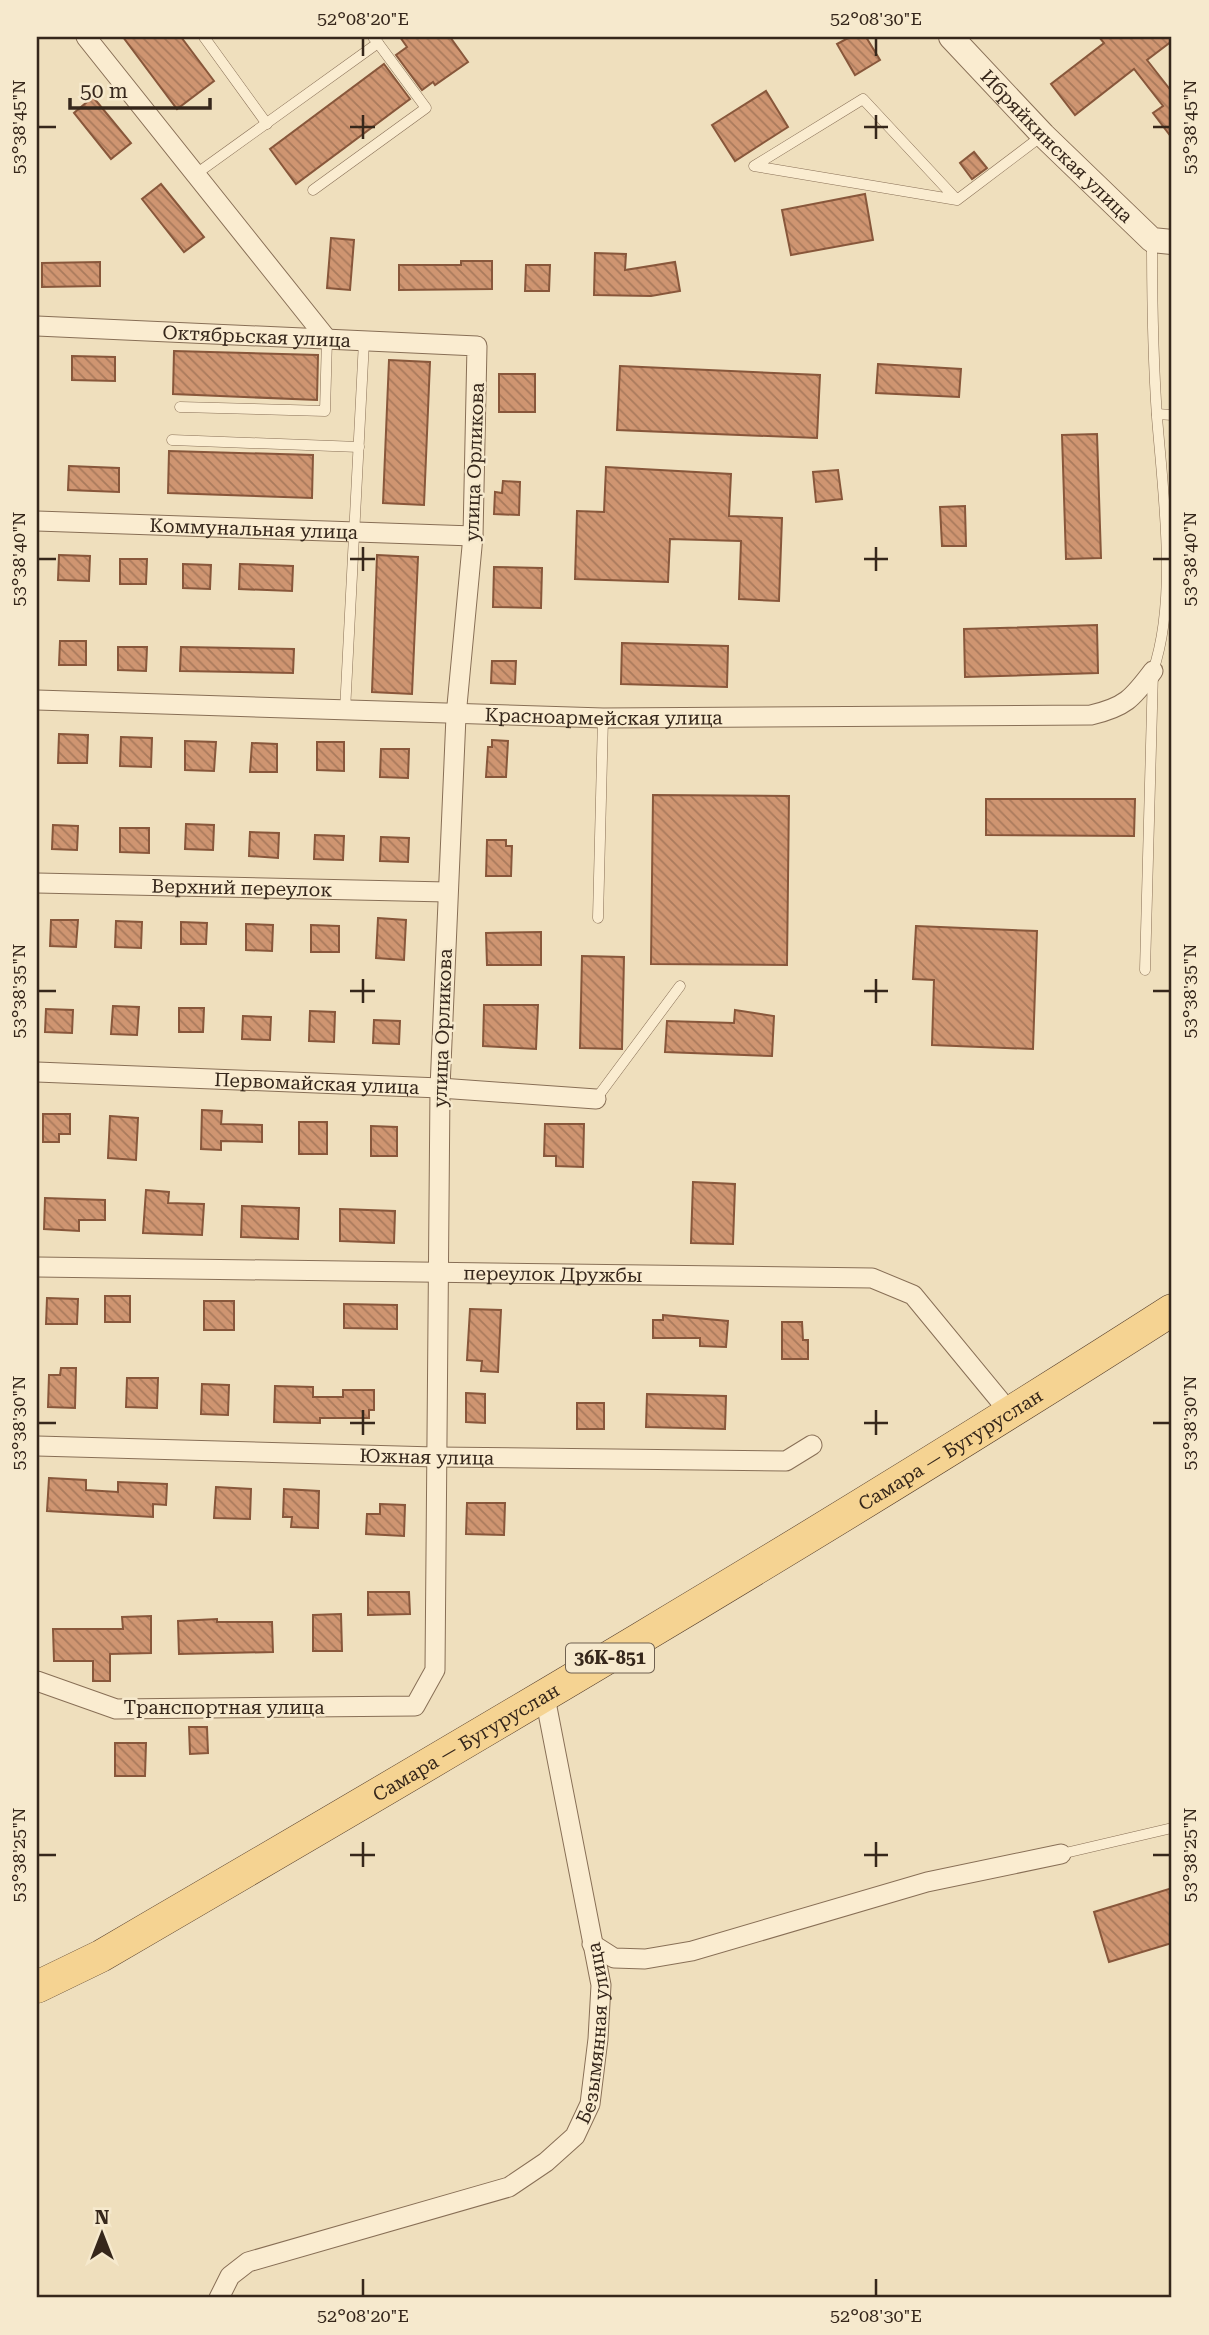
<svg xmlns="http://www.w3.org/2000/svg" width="1209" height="2335" font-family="'Roboto Serif',serif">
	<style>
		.building { fill: url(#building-back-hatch); stroke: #88573b; stroke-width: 2 }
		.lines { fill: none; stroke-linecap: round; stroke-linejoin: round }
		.service-casing { stroke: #886f56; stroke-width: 11 }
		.minor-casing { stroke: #886f56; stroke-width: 21 }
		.tertiary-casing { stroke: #886f56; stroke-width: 26 }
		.primary-casing { stroke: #553d2b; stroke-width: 33 }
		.service { stroke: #faecd0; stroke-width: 10 }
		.minor { stroke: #faecd0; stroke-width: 19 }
		.tertiary { stroke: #faecd0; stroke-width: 24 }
		.primary { stroke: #f5d392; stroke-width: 32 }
		.ticks { fill: none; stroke: #36271b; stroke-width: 2.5 }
		.labels { text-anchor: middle; stroke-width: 5; stroke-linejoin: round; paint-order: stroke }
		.shield { fill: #f6e9cd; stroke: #706150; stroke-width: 2 }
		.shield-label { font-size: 18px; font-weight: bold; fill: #36271b }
		.street-label { font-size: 19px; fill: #36271b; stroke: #f6e9cd }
		.neatline { fill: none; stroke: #36271b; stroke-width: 2.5 }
		.ticks-label { font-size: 18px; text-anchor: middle; fill: #36271b }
	</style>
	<defs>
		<pattern id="building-back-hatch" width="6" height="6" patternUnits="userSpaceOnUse" patternTransform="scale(1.75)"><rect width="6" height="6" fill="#cf9571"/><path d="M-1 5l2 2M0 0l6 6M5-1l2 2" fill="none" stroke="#a97a5c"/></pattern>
	</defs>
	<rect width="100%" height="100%" fill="#efdfbd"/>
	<g class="building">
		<polygon points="123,37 181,37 214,81 177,109"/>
		<polygon points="400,37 450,37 468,62 435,85 433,82 422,90 396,55 407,47"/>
		<polygon points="850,37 866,37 880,60 855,75 837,44"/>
		<polygon points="1099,37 1172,37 1172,41 1147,60 1172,92 1172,138 1153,113 1163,106 1134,69 1075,115 1051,84 1104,43"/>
		<polygon points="384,64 410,99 296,184 270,149"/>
		<polygon points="766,91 788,127 735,161 712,125"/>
		<polygon points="93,97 131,143 111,159 74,113"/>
		<polygon points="974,152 987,168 972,179 960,163"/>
		<polygon points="161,184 204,237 184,252 142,199"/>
		<polygon points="865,194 873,240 791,255 782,210"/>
		<polygon points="331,238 354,240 350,290 327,288"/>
		<polygon points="595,253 626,254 625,270 675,262 680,291 651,296 594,295"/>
		<polygon points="461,261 492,261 492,289 399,290 399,265 461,265"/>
		<polygon points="100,262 100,286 42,287 42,263"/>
		<polygon points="526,265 550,265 549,291 525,291"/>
		<polygon points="174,351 318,355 317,400 173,394"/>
		<polygon points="72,356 115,357 115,381 72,380"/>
		<polygon points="389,360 430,362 424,505 383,503"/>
		<polygon points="878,364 961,369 959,397 876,393"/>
		<polygon points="620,366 820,375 817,438 617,430"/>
		<rect x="499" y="374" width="36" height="38"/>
		<polygon points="1097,434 1101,558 1066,559 1062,435"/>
		<polygon points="169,451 313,455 312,498 168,493"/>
		<polygon points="69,466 119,468 119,492 68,490"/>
		<polygon points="606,467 731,474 729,516 782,518 779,601 739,599 741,541 670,539 668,582 575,579 577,511 604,512"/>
		<polygon points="838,470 842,499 816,502 813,472"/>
		<polygon points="503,481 520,482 519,515 494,514 495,492 502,493"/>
		<polygon points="965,506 966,546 942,546 940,507"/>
		<polygon points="59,555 90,556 89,581 58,580"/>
		<polygon points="377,555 418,557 412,694 372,692"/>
		<polygon points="120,559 147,559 146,584 120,584"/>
		<polygon points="183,564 211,565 210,589 183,588"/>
		<polygon points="240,564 293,566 292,591 239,589"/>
		<polygon points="494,567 542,568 541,608 493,607"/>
		<polygon points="1097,625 1098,673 965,677 964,629"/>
		<polygon points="60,641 86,641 86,665 59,665"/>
		<polygon points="622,643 728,646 727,687 621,684"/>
		<polygon points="118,647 147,647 146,671 118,670"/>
		<polygon points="181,647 294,649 293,673 180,671"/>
		<polygon points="492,661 516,661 515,684 491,683"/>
		<polygon points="59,734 88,735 87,763 58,763"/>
		<polygon points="121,737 152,738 151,767 120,766"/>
		<polygon points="492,740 508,741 506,777 486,777 488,747 492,747"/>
		<polygon points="185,741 216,742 214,771 185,770"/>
		<polygon points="317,742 344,742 344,771 317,770"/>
		<polygon points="252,743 277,744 277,772 250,772"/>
		<polygon points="381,749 409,749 408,778 380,777"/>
		<polygon points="653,795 789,796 787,965 651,964"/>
		<polygon points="986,799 1135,799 1134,836 986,835"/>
		<polygon points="186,824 214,825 213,850 185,849"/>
		<polygon points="53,825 78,826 77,850 52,849"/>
		<polygon points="120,828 149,828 149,853 120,852"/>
		<polygon points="250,832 279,833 278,858 249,856"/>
		<polygon points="315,835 344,836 343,860 314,859"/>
		<polygon points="381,837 409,838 408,862 380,861"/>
		<polygon points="487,840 506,840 506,846 512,846 511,876 486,876"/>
		<polygon points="378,918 406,920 404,960 376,958"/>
		<polygon points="51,920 78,920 76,947 50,946"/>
		<polygon points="116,921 142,922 141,948 115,947"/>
		<polygon points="181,922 207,923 206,944 181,944"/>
		<polygon points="246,924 273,925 272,951 246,950"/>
		<polygon points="311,925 339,926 339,952 311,952"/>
		<polygon points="916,926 1037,931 1033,1049 932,1045 934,980 913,979"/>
		<polygon points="541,932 541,965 487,965 486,933"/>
		<polygon points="582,956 624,957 622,1049 580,1048"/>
		<polygon points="484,1005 538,1005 536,1049 483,1046"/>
		<polygon points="113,1006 139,1007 137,1035 111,1034"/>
		<polygon points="179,1008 204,1008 203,1032 179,1032"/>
		<polygon points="46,1009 73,1010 72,1033 45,1032"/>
		<polygon points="735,1010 774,1016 772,1056 665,1052 667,1021 734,1023"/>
		<polygon points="310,1011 335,1012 334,1042 309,1041"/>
		<polygon points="243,1016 271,1017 270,1040 242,1039"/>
		<polygon points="374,1020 400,1021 399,1044 373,1043"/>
		<polygon points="202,1110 222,1111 221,1124 262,1125 262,1142 221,1141 221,1150 201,1149"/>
		<polygon points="43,1114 70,1114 70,1134 59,1134 59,1142 43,1142"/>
		<polygon points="110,1116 138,1118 136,1160 108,1158"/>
		<rect x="299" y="1122" width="28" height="32"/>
		<polygon points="545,1124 584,1124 583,1167 556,1166 556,1156 544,1156"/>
		<polygon points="371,1126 397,1127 397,1156 371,1156"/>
		<polygon points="693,1182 735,1184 733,1244 691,1243"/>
		<polygon points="146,1190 169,1192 168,1203 204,1204 202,1235 143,1233"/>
		<polygon points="45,1198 105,1200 105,1220 79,1220 79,1231 44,1229"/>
		<polygon points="242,1206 299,1208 298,1239 241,1237"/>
		<polygon points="340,1209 395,1211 394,1243 340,1241"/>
		<rect x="105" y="1296" width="25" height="26"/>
		<polygon points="47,1298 78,1299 77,1324 46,1324"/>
		<rect x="204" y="1301" width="30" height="29"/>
		<polygon points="344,1304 397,1305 397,1329 344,1328"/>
		<polygon points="470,1309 501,1310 498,1372 481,1371 482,1361 467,1360"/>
		<polygon points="663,1315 728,1321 726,1347 700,1346 700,1338 653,1338 653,1320 663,1320"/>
		<polygon points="782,1322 802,1322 803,1340 808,1340 808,1359 782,1359"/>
		<polygon points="61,1368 76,1368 75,1408 48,1407 49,1375 60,1375"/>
		<polygon points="127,1378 158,1378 157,1408 126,1407"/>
		<polygon points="202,1384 229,1385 228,1415 201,1414"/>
		<polygon points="275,1386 313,1387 313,1397 343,1397 343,1390 374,1390 374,1410 369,1410 369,1418 320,1418 320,1423 274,1422"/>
		<polygon points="466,1393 485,1394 485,1423 466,1422"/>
		<polygon points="647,1394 726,1396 725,1429 646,1427"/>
		<rect x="577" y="1403" width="27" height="26"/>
		<polygon points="49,1478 86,1480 86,1490 118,1492 118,1482 167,1484 166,1505 153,1504 153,1517 47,1511"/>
		<polygon points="216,1487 251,1489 250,1519 214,1518"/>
		<polygon points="284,1489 319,1491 318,1528 291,1527 292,1517 283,1517"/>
		<polygon points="467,1503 505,1503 504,1535 466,1534"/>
		<polygon points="380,1504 405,1505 404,1536 366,1534 367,1514 380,1514"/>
		<polygon points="368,1592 409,1592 410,1614 368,1615"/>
		<polygon points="341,1614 342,1651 313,1651 313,1615"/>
		<polygon points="151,1616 151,1653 110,1654 110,1681 93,1681 93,1661 54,1661 53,1629 123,1629 122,1617"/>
		<polygon points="217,1619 217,1622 272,1622 273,1652 179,1654 178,1621"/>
		<polygon points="189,1727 207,1727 208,1753 190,1754"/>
		<polygon points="115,1743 146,1743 145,1776 115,1776"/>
		<polygon points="1172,1888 1172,1943 1109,1962 1094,1912"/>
	</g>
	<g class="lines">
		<defs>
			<g id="service">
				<polyline points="204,37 267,124"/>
				<polyline points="196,174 378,43 373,37"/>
				<polyline points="313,190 426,108 378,43"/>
				<polyline points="957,200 754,166 863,99 957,200 1043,135"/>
				<polyline points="180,407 325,411 327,339"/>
				<polyline points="1157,414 1172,415"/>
				<polyline points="172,440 359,447"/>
				<polyline points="345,711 364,341"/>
				<polyline points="598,918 603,718"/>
				<path d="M1145 970 1153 671C1178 598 1163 494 1157 417 1153 359 1152 299 1152 241"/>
				<polyline points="596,1099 680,986"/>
				<polyline points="1061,1854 1172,1828"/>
			</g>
			<g id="minor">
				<polyline points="86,37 327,339"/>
				<path id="s1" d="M37 326 477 346 473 536 456 716 440 1088 435 1670 415 1706 116 1709 37 1681"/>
				<path id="s2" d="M37 521 473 536"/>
				<path id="s3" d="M37 700 603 718 1091 715C1125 707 1132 699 1153 671"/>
				<path id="s4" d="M37 883 447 892"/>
				<path id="s5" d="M37 1072 440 1088 596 1099"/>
				<path id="s6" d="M37 1267 872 1278 913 1295 1011 1414"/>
				<path id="s7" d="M37 1446 435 1457 786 1461 812 1445"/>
				<polyline points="592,1944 614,1958 645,1959 692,1951 927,1882 1061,1854"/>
				<path id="s8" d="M219 2298 230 2276 248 2262 509 2187 546 2162 575 2136 590 2104 598 2039 601 1985 545 1697"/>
			</g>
			<g id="tertiary">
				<path id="s9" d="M951 37 1043 135 1152 240 1172 242"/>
			</g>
			<g id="primary">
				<path id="s10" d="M37 1987 101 1956C461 1746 821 1535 1172 1310"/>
			</g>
		</defs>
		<use href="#service" class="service-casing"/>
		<use href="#minor" class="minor-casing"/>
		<use href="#tertiary" class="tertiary-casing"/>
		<use href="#primary" class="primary-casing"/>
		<use href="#service" class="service"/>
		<use href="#minor" class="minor"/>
		<use href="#tertiary" class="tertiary"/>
		<use href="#primary" class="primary"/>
	</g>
	<path class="ticks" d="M363 38V56M876 38V56M363 115V139M876 115V139M38 127H56M350 127H375M864 127H888M1153 127H1170M363 547V571M876 547V571M38 559H56M350 559H375M864 559H888M1153 559H1170M363 979V1003M876 979V1003M38 991H56M350 991H375M864 991H888M1153 991H1170M363 1410V1435M876 1410V1435M38 1423H56M350 1423H375M864 1423H888M1153 1423H1170M363 1842V1867M876 1842V1867M38 1855H56M350 1855H375M864 1855H888M1153 1855H1170M363 2279V2296M876 2279V2296"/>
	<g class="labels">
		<rect class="shield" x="566" y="1643.5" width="88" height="29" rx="5"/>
		<g class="shield-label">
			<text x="610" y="1664">36К-851</text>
		</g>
		<g class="street-label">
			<text dy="7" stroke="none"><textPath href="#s9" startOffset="152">Ибряйкинская улица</textPath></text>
			<text dy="7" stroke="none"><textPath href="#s1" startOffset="220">Октябрьская улица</textPath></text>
			<text transform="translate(474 462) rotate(-88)" y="7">улица Орликова</text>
			<text dy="7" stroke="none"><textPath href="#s2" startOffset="217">Коммунальная улица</textPath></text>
			<text dy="7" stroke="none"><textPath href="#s3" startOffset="567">Красноармейская улица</textPath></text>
			<text dy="7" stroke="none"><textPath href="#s4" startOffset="205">Верхний переулок</textPath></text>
			<text transform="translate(442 1028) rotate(-88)" y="7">улица Орликова</text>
			<text dy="7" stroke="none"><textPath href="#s5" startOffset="280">Первомайская улица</textPath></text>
			<text dy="7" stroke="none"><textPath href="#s6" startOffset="516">переулок Дружбы</textPath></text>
			<text dy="7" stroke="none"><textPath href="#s10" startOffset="1060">Самара — Бугуруслан</textPath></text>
			<text dy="7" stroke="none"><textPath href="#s7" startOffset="390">Южная улица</textPath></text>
			<text x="224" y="1714">Транспортная улица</text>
			<text dy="7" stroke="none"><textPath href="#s10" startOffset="494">Самара — Бугуруслан</textPath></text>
			<text dy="7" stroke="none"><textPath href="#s8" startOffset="509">Безымянная улица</textPath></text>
		</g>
	</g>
	<rect width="1209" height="2335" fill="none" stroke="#f6e9cd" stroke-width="77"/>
	<g transform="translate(102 2234)" stroke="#f6e9cd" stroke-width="5" paint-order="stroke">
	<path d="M0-5L12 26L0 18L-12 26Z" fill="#36271b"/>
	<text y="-10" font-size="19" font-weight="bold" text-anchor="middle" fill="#36271b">N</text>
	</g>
	<path d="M70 98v10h140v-10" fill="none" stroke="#36271b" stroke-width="3.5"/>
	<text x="80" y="98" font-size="21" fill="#36271b" stroke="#f6e9cd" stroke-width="5" paint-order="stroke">50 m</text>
	<rect x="38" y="38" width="1132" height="2258" class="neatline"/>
	<g class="ticks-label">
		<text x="363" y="25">52°08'20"E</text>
		<text x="876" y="25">52°08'30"E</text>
		<text transform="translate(19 127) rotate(-90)" y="6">53°38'45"N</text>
		<text transform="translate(1190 127) rotate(-90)" y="6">53°38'45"N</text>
		<text transform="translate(19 559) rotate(-90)" y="6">53°38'40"N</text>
		<text transform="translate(1190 559) rotate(-90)" y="6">53°38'40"N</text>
		<text transform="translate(19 991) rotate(-90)" y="6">53°38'35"N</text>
		<text transform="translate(1190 991) rotate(-90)" y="6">53°38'35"N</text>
		<text transform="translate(19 1423) rotate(-90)" y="6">53°38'30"N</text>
		<text transform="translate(1190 1423) rotate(-90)" y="6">53°38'30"N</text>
		<text transform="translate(19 1855) rotate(-90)" y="6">53°38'25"N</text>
		<text transform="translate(1190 1855) rotate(-90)" y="6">53°38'25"N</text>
		<text x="363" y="2322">52°08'20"E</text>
		<text x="876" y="2322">52°08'30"E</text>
	</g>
</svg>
